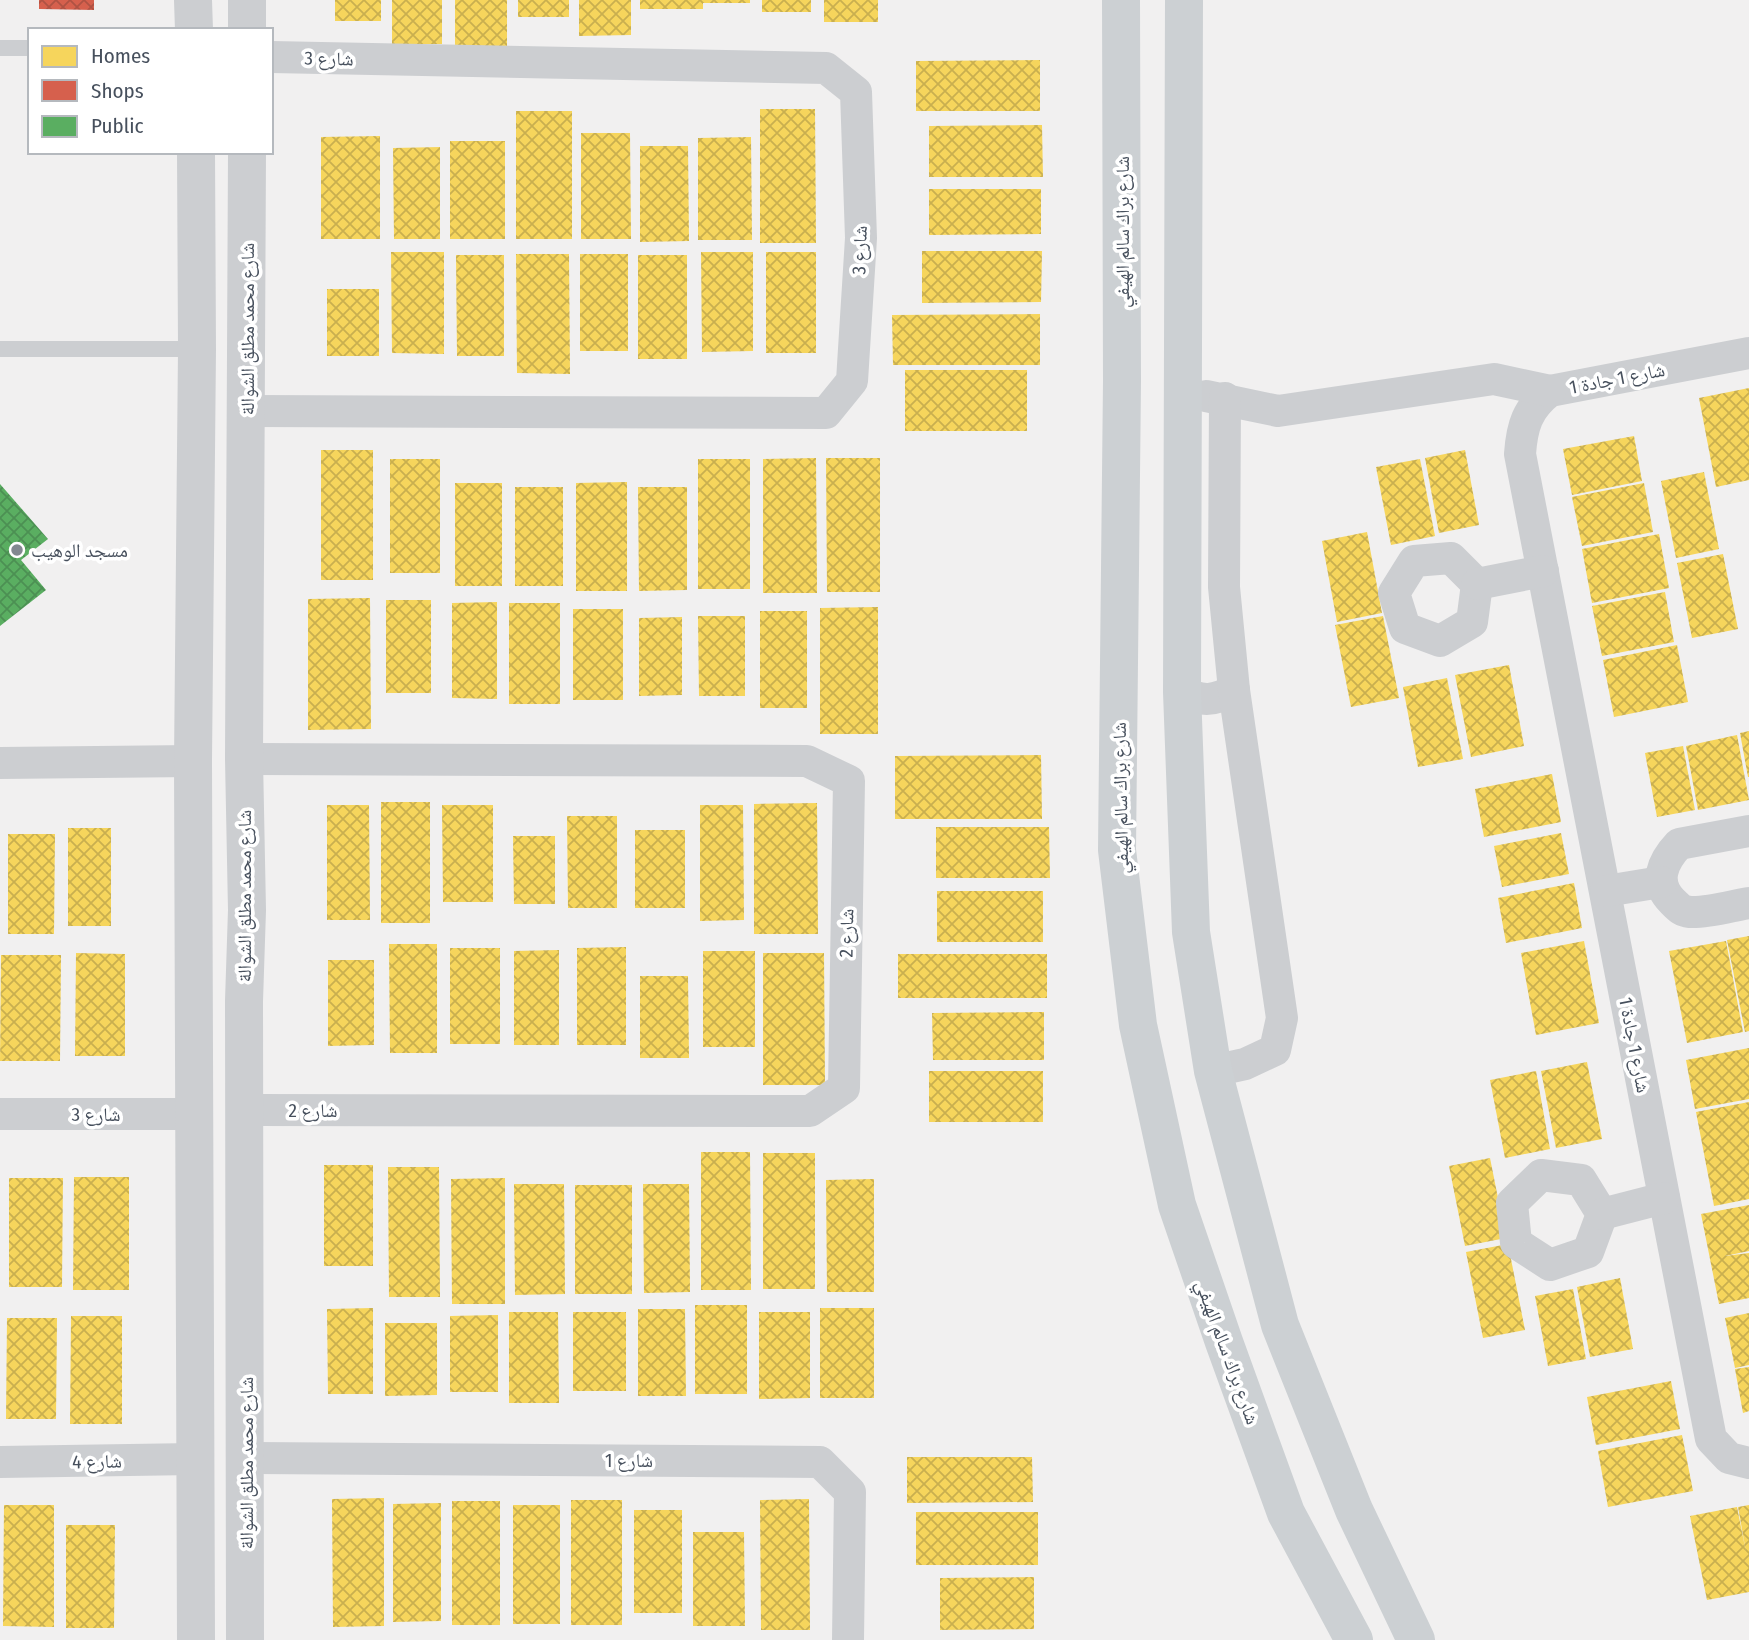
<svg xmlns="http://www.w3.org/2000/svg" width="1749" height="1640" font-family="'Fira Sans Condensed','Noto Naskh Arabic',sans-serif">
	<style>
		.homes { fill: url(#homes-cross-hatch) }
		.shops { fill: url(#shops-cross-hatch) }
		.public { fill: url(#public-cross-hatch) }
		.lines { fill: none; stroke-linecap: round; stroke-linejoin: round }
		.service { stroke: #ccced1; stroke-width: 16 }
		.minor { stroke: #ccced1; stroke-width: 32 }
		.tertiary { stroke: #ccced1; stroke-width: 38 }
		.secondary { stroke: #ccd0d3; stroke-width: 38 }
		.poi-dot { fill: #828890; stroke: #fff; stroke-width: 2.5 }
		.labels { text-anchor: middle; stroke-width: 7; stroke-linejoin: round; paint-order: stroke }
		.street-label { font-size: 19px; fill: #47505d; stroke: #fff }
		.poi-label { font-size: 19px; fill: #47505d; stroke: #fff; text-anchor: start }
	</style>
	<defs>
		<pattern id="homes-cross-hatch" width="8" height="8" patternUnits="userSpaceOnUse" patternTransform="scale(1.75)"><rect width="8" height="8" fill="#f6d55c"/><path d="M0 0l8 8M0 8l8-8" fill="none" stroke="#c9af4f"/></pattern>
		<pattern id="shops-cross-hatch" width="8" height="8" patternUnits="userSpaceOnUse" patternTransform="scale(1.75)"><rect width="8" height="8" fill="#d6604d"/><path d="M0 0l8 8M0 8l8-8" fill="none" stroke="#af5243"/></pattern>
		<pattern id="public-cross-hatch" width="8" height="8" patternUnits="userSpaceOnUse" patternTransform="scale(1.75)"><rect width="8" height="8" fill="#5aae61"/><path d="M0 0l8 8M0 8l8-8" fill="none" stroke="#4c9053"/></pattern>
	</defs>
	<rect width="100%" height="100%" fill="#f1f0f0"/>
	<g class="homes">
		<rect x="335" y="0" width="46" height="21"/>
		<rect x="392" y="0" width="50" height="44"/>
		<polygon points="455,0 507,0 507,47 455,48"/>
		<rect x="518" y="0" width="51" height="17"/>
		<polygon points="579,0 631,0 631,35 579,36"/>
		<polygon points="640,0 750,0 750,3 703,3 703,9 640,9"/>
		<rect x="762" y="0" width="49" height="12"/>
		<rect x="824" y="0" width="54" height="22"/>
		<polygon points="1040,60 1040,111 916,111 916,61"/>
		<polygon points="760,109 815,109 816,243 760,243"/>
		<rect x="516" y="111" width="56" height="128"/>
		<polygon points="1042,125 1043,177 929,177 929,126"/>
		<polygon points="581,133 630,133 631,239 581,239"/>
		<polygon points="380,136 380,239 321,239 321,137"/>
		<polygon points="751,137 752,240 698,240 698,138"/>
		<rect x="450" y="141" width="55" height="98"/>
		<polygon points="640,146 688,146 689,241 640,242"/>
		<polygon points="440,147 440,239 394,239 393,148"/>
		<polygon points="929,189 1041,189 1041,234 929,235"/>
		<polygon points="922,251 1042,251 1041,302 922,303"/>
		<polygon points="391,252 444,252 444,354 392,353"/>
		<polygon points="701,252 753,252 753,351 702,352"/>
		<rect x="766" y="252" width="50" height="101"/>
		<polygon points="516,254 569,254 570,374 517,373"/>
		<rect x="580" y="254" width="48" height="97"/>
		<polygon points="456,255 504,255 504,356 457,356"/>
		<rect x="638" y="255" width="49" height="104"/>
		<rect x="327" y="289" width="52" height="67"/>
		<polygon points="1040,314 1040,365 893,365 892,315"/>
		<rect x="905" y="370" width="122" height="61"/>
		<polygon points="1749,388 1749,480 1716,487 1699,398"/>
		<polygon points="1634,436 1642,481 1572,495 1563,449"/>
		<rect x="321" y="450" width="52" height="130"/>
		<polygon points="1465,450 1479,525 1439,533 1425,458"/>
		<polygon points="816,458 817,593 763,593 763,459"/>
		<polygon points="826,458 880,458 880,592 827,592"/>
		<rect x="390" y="459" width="50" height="114"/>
		<rect x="698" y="459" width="52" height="130"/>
		<polygon points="1420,459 1435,536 1391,545 1376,467"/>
		<polygon points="1704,472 1719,549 1676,558 1661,481"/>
		<polygon points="627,482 627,591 576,591 576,483"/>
		<rect x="455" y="483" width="47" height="103"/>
		<polygon points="1644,483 1653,532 1582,546 1572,497"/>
		<rect x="515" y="487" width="48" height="99"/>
		<polygon points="638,487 687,487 687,590 639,591"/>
		<polygon points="1367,532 1382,613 1337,622 1322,541"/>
		<polygon points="1659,534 1669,588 1592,603 1582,549"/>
		<polygon points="1723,554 1738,629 1692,638 1677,563"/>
		<polygon points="1665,592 1674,642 1602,656 1592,606"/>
		<polygon points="370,598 371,729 308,730 308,599"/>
		<rect x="386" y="600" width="45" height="93"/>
		<polygon points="497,602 497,699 452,698 452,603"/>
		<rect x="509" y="603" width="51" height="101"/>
		<polygon points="878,607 878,734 820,734 820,608"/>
		<rect x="573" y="609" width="50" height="91"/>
		<rect x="760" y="611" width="47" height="97"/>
		<polygon points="698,616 745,616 745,696 699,696"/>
		<polygon points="1383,616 1399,698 1351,707 1335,625"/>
		<polygon points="682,617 682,695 639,696 639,618"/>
		<polygon points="1677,645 1688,702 1614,717 1603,660"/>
		<polygon points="1509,665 1524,746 1471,757 1455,675"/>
		<polygon points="1447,678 1463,759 1418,767 1403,687"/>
		<polygon points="1749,731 1749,777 1748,777 1740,733"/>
		<polygon points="1737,735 1749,800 1698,810 1686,746"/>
		<polygon points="1683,746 1695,810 1657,817 1645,753"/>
		<polygon points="1041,755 1042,819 895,819 895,756"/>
		<polygon points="1552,774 1561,822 1484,837 1475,789"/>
		<rect x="381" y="802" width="49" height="121"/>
		<polygon points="817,803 818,934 754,934 754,804"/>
		<polygon points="327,805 369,805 370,920 327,920"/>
		<polygon points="442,805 493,805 493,902 443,902"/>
		<polygon points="700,805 743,805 744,920 700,921"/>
		<polygon points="567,816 617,816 617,908 568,908"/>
		<polygon points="936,827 1049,827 1050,878 936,878"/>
		<rect x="68" y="828" width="43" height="98"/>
		<rect x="635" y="830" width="50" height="78"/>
		<polygon points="1561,833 1569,874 1502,887 1494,846"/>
		<polygon points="8,834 55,834 54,934 8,934"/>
		<polygon points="513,836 555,836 555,904 514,904"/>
		<polygon points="1574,883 1582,928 1506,943 1498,898"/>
		<rect x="937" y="891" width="106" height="51"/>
		<polygon points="1749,936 1749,1031 1745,1032 1727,940"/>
		<polygon points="1584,941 1599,1023 1536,1035 1521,953"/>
		<polygon points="1726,941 1743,1032 1687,1043 1669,951"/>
		<polygon points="389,944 437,944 437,1053 390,1053"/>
		<polygon points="626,947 626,1045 577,1045 577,948"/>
		<rect x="450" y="948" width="50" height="96"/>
		<polygon points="559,950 559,1045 514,1045 514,951"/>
		<rect x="703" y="951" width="52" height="96"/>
		<polygon points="76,953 125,954 125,1056 75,1056"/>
		<polygon points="763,953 824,953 825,1085 763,1085"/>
		<rect x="898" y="954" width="149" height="44"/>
		<polygon points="1,955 61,955 60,1061 0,1061"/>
		<polygon points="328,960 374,960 374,1045 328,1046"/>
		<polygon points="640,976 688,976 689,1058 640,1058"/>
		<polygon points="1044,1012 1044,1060 933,1060 932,1013"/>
		<polygon points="1749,1048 1749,1099 1695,1109 1686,1060"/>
		<polygon points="1587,1062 1602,1139 1556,1148 1541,1071"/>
		<rect x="929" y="1071" width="114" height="51"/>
		<polygon points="1536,1071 1550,1149 1505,1158 1490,1080"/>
		<polygon points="1749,1102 1749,1199 1714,1206 1696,1112"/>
		<polygon points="701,1152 750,1152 751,1290 701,1290"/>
		<rect x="763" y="1153" width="52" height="136"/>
		<polygon points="1490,1158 1506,1238 1465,1246 1449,1166"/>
		<rect x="324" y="1165" width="49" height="101"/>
		<polygon points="388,1167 439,1167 440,1297 389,1297"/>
		<polygon points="74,1177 129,1177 129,1290 73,1290"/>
		<polygon points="9,1178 63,1178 62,1287 9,1287"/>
		<polygon points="505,1178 505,1304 452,1304 451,1179"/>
		<polygon points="874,1179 874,1292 827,1292 826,1180"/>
		<polygon points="514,1184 564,1184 565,1294 515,1295"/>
		<polygon points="643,1184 689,1184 690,1292 644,1293"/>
		<rect x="575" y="1185" width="57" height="109"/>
		<polygon points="1749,1205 1749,1251 1725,1256 1749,1253 1749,1298 1719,1304 1701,1214"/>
		<polygon points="1508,1244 1525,1330 1483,1338 1466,1252"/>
		<polygon points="1620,1278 1633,1349 1590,1357 1577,1287"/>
		<polygon points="1573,1289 1586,1359 1548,1366 1535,1296"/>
		<rect x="695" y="1305" width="52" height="89"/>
		<polygon points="373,1308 373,1394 328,1394 327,1309"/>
		<rect x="820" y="1308" width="54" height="90"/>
		<polygon points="638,1309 685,1309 686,1396 638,1396"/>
		<polygon points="509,1312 558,1312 559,1403 509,1403"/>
		<rect x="573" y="1312" width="53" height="79"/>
		<polygon points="759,1312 810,1312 810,1398 759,1399"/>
		<polygon points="1749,1313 1749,1365 1735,1368 1725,1318"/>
		<polygon points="498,1315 498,1392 450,1392 450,1316"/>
		<polygon points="71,1316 122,1316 122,1424 70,1424"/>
		<polygon points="7,1318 57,1318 56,1419 6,1419"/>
		<polygon points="385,1323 437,1323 437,1395 385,1396"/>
		<polygon points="1749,1367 1749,1411 1743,1413 1735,1369"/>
		<polygon points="1671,1381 1680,1429 1596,1445 1587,1397"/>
		<polygon points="1682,1435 1693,1491 1608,1507 1598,1451"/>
		<polygon points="907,1457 1032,1457 1033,1502 907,1503"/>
		<polygon points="384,1498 384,1626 333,1627 332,1499"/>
		<polygon points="809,1499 810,1630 761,1630 760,1500"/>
		<rect x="571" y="1500" width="51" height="125"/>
		<rect x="452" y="1501" width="48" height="124"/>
		<polygon points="441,1503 441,1621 393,1622 393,1504"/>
		<polygon points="4,1505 54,1505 54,1627 3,1626"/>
		<rect x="513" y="1505" width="47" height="119"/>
		<polygon points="1749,1505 1749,1592 1707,1600 1690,1516 1737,1507 1746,1552 1738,1507"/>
		<rect x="634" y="1510" width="48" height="103"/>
		<rect x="916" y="1512" width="122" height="53"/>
		<polygon points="66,1525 115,1525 114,1628 66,1628"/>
		<polygon points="693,1532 744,1532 745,1626 693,1626"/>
		<polygon points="1034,1577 1034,1629 940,1630 940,1578"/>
	</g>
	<polygon class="shops" points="39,0 94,0 94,10 39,9"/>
	<polygon class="public" points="0,484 48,539 21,560 46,590 0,626"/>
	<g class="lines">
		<g class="service">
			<polyline points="0,48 30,48"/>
			<polyline points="0,349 197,349"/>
		</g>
		<g class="minor">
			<path d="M1749 353 1550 391C1527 409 1522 426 1520 454L1711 1439 1729 1458 1749 1463"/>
			<polyline points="1206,396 1278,411 1494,379 1550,391"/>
			<polyline points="247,411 826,413 852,381 861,238 856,92 826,68 271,57"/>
			<polygon points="1451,558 1477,584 1472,622 1440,641 1405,628 1394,593 1414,561"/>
			<polyline points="1477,584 1543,571"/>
			<path d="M1182 692C1203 702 1214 701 1234 690"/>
			<polyline points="0,763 193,761"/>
			<path d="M1749 831 1679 844C1663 861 1653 882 1672 901 1678 907 1681 911 1690 912 1708 913 1731 906 1749 903"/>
			<polyline points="1606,891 1661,882"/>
			<polyline points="1213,1071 1245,1064 1275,1050 1282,1018 1234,690 1224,587 1225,398"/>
			<polyline points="244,1110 810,1111 844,1088 849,781 807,761 244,759"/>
			<polyline points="0,1114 193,1114"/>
			<polygon points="1541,1175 1581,1180 1602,1214 1588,1252 1550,1265 1516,1243 1512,1203"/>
			<polyline points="1602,1214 1664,1198"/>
			<polyline points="246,1458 820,1462 850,1492 848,1640"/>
			<polyline points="0,1462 194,1459"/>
		</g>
		<g class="tertiary">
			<polyline points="193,0 194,30"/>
			<polyline points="247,0 247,30"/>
			<polyline points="196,152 197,349 193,761 196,1640"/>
			<polyline points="245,1640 244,1001 247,910 244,759 247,152"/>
		</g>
		<g class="secondary">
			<polyline points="1121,0 1122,381 1117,850 1138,1025 1177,1205 1224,1342 1286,1513 1354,1640"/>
			<polyline points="1184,0 1182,692 1191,932 1213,1071 1280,1325 1354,1510 1416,1640"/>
		</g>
	</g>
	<circle class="poi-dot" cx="17" cy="550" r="7"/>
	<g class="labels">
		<g class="street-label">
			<text transform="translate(329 58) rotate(1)" y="7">شارع 3</text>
			<text transform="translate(1122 232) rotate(-90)" y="7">شارع براك سالم الهيفي</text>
			<text transform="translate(859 250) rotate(-88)" y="7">شارع 3</text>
			<text transform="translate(247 329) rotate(-90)" y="7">شارع محمد مطلق الشوالة</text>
			<text transform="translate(1617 378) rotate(-11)" y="7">شارع 1 جادة 1</text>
			<text transform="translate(1120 798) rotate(-91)" y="7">شارع براك سالم الهيفي</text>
			<text transform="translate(244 896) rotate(-90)" y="7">شارع محمد مطلق الشوالة</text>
			<text transform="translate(846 933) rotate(-89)" y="7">شارع 2</text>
			<text transform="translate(1635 1045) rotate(79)" y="7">شارع 1 جادة 1</text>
			<text x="313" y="1117">شارع 2</text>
			<text x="96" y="1121">شارع 3</text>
			<text transform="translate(1228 1352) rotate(70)" y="7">شارع براك سالم الهيفي</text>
			<text x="629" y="1467">شارع 1</text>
			<text transform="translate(97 1461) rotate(-1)" y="7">شارع 4</text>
			<text transform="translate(246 1463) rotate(-90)" y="7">شارع محمد مطلق الشوالة</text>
		</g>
		<g class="poi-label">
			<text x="31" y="557">مسجد الوهيب</text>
		</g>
	</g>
	<rect x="28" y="28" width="245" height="126" fill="#ffffff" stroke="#b5b9be" stroke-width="2"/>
	<rect x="42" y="46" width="35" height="21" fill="#f6d55c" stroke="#b5b9be" stroke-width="2"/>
	<text x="91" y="63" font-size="21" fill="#47505d">Homes</text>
	<rect x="42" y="80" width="35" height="21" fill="#d6604d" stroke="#b5b9be" stroke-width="2"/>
	<text x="91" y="98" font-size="21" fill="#47505d">Shops</text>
	<rect x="42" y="116" width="35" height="21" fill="#5aae61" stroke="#b5b9be" stroke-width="2"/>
	<text x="91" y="133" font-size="21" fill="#47505d">Public</text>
</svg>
